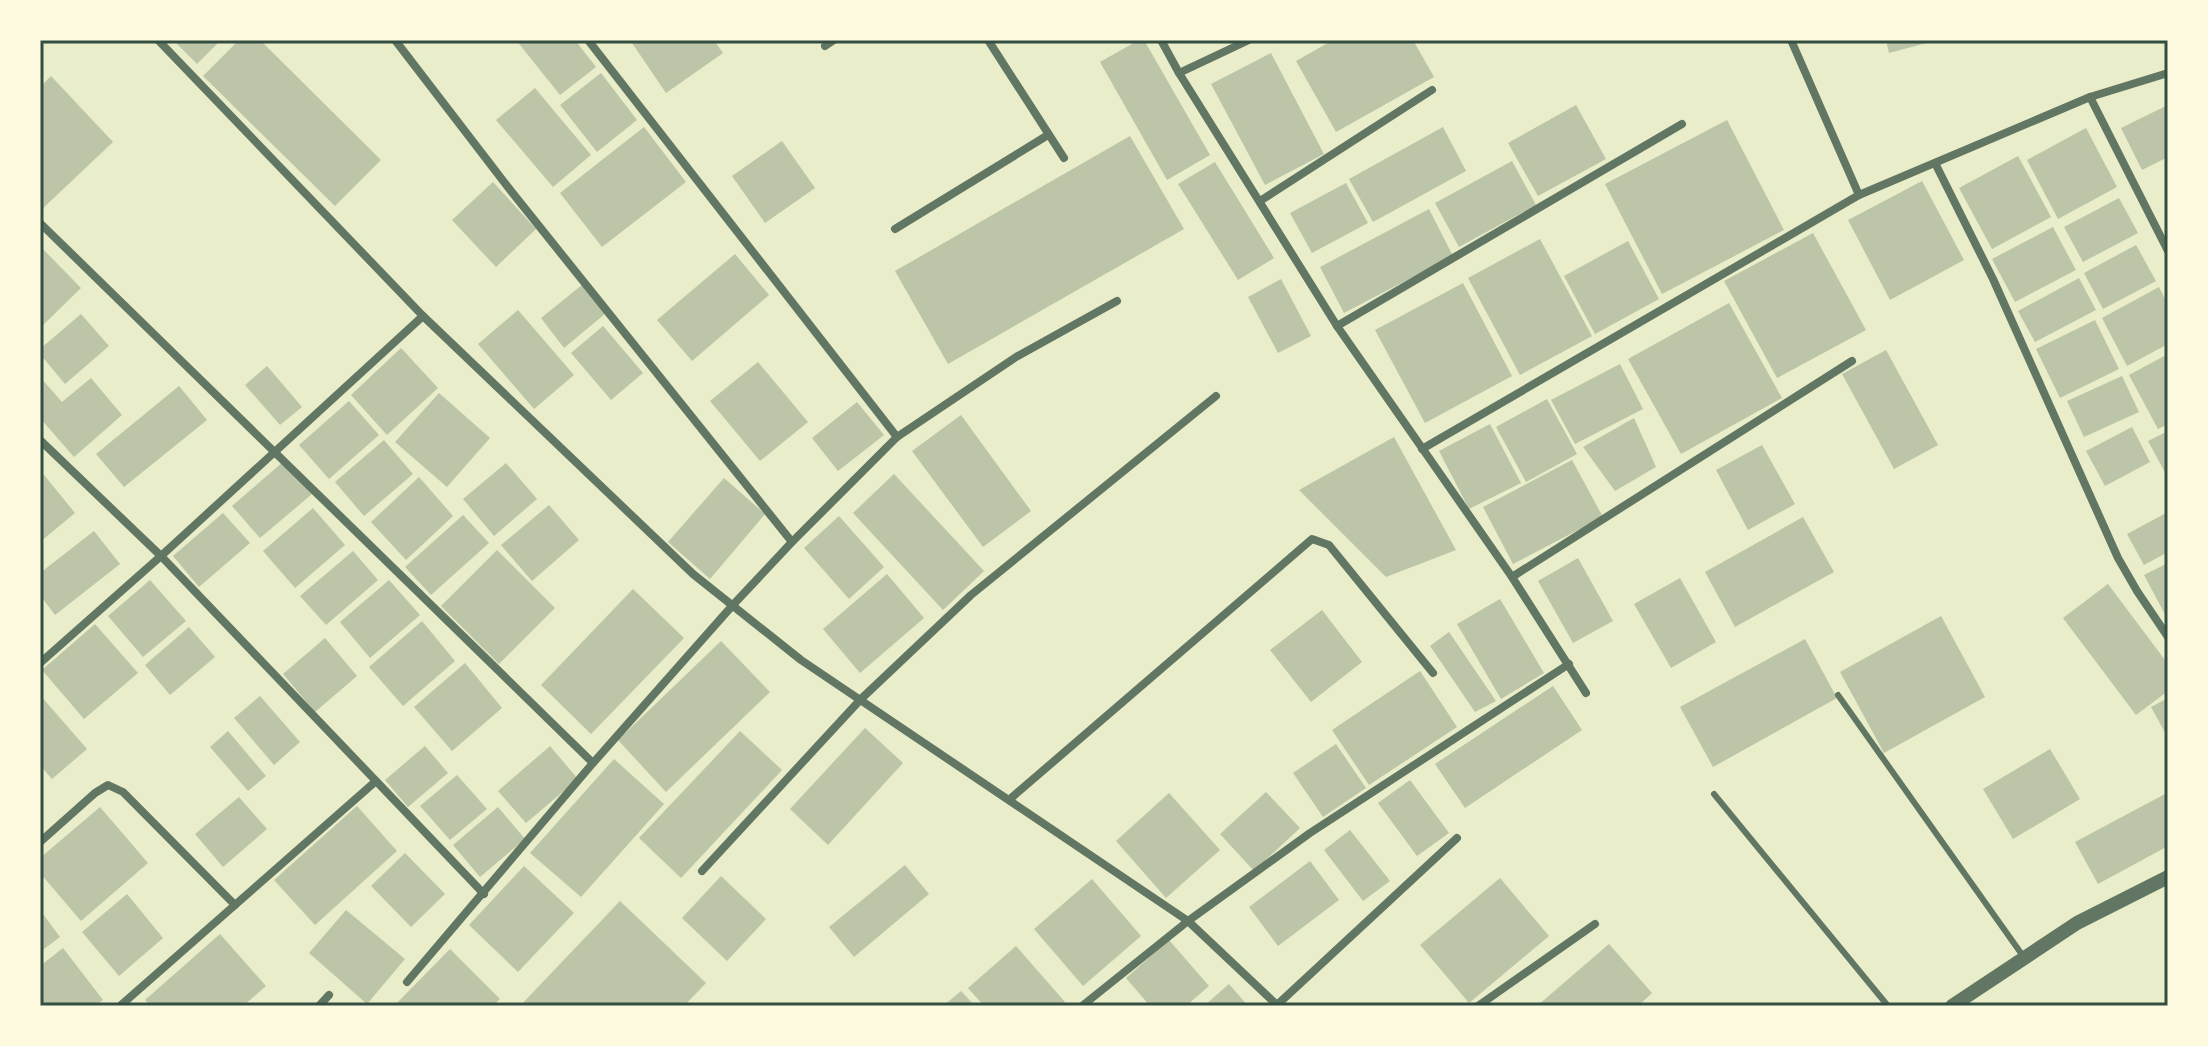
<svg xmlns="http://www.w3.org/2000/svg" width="2208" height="1046" font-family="Rubik,sans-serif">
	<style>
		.building { fill: #bcc5a7 }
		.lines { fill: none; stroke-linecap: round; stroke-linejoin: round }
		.service { stroke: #617663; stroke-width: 6 }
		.minor { stroke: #617663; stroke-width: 8 }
		.tertiary { stroke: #617663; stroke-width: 14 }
		.neatline { fill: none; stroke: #344e41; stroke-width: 3 }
	</style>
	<rect width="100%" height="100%" fill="#e9edc9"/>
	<g class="building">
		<polygon points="173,40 221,40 197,64"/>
		<polygon points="239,40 260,40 381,160 335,206 203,76"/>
		<polygon points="516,40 575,40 596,67 560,95"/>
		<polygon points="630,40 714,40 723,53 666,93"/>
		<polygon points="1139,40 1144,40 1210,155 1167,180 1100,62"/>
		<polygon points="1333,40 1413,40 1434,77 1336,132 1296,61"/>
		<polygon points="1886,40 1934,40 1934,41 1889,53"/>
		<polygon points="1271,53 1324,154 1265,185 1211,84"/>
		<polygon points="601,73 637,120 597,152 560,105"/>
		<polygon points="51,76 113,142 40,211 40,87"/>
		<polygon points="535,88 591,155 553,187 496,120"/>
		<polygon points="1576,105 1606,159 1538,196 1508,143"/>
		<polygon points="2168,105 2168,157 2142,170 2121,128"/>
		<polygon points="1727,120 1784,230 1662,294 1605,184"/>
		<polygon points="644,127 686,182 602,247 560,193"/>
		<polygon points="1443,127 1466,171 1373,222 1349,179"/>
		<polygon points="2086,128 2117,187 2058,219 2027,160"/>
		<polygon points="1130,136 1184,229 948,364 895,271"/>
		<polygon points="782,141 815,188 765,223 732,176"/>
		<polygon points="2018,156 2051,217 1992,249 1959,188"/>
		<polygon points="1512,161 1536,205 1459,247 1435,203"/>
		<polygon points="1215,162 1274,258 1238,280 1178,184"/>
		<polygon points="1922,181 1964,260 1890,300 1848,220"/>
		<polygon points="493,182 536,229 496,267 452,220"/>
		<polygon points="1346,183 1368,223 1312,253 1290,213"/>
		<polygon points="2119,198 2138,233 2083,262 2064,227"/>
		<polygon points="1429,209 1453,256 1344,313 1320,267"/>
		<polygon points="2053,227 2076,270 2015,302 1992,259"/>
		<polygon points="1813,233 1866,330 1777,378 1724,281"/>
		<polygon points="1540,239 1592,336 1520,375 1468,278"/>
		<polygon points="1628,241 1659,299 1595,334 1564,276"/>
		<polygon points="2136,245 2156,281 2103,309 2084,273"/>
		<polygon points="40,246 81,288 40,328"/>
		<polygon points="735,254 769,295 692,361 657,320"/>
		<polygon points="2079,278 2096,310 2035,342 2018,311"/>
		<polygon points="1281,279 1311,336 1278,353 1248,297"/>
		<polygon points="1463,283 1512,376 1425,423 1375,330"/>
		<polygon points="582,285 605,314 564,348 541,318"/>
		<polygon points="2159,287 2168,305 2168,344 2127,366 2102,318"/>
		<polygon points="1729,303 1782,398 1681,454 1628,359"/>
		<polygon points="518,310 574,375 534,409 478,344"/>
		<polygon points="81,314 109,346 65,384 40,354 40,349"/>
		<polygon points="2095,320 2119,369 2060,398 2036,349"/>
		<polygon points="603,326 643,373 611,400 571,353"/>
		<polygon points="401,348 438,388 387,435 351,395"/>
		<polygon points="1886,350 1938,445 1894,469 1842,374"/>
		<polygon points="2168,354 2168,424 2158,429 2129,375"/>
		<polygon points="758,362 808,422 760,461 710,401"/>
		<polygon points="1620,364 1643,409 1575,444 1551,400"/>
		<polygon points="267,366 302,407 280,425 245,385"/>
		<polygon points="2122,376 2139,412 2084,437 2067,401"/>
		<polygon points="40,377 62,402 91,378 122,415 74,457 40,418"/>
		<polygon points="179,386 207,420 124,487 96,454"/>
		<polygon points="439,393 490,438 447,487 395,442"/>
		<polygon points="1547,399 1577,454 1526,482 1496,427"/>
		<polygon points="349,401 379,435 329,479 299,445"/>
		<polygon points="857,402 884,435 838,471 812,438"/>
		<polygon points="961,415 1031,511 983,547 912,451"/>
		<polygon points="1634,418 1656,467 1615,491 1583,447"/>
		<polygon points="1490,424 1521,483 1469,509 1439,451"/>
		<polygon points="2132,427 2150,462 2105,486 2086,451"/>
		<polygon points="2168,431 2168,478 2148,441"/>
		<polygon points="1394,437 1456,550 1386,577 1299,490"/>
		<polygon points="384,440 413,474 364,516 335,482"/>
		<polygon points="1762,445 1795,504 1748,530 1716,470"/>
		<polygon points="1572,460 1603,517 1513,564 1483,507"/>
		<polygon points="284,461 312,494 260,538 232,506"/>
		<polygon points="506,463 537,499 494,536 463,499"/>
		<polygon points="40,470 75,513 40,542"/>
		<polygon points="894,474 984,571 943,610 853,513"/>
		<polygon points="419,477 453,516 406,560 371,522"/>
		<polygon points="724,478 765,514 710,579 668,542"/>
		<polygon points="549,505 579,540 532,581 501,545"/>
		<polygon points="313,508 345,545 295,588 263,551"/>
		<polygon points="2168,512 2168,552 2144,565 2127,534"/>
		<polygon points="223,513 250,543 199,587 173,556"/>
		<polygon points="463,515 489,543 431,595 405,567"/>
		<polygon points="839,516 884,567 849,599 804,548"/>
		<polygon points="1803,517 1834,572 1735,627 1705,572"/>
		<polygon points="94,531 120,564 55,615 40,595 40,573"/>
		<polygon points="497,550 555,608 499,664 441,606"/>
		<polygon points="353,551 378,580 326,625 300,596"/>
		<polygon points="1578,558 1613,621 1573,643 1538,581"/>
		<polygon points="2168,563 2168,620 2144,575"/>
		<polygon points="887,574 924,618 860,673 823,629"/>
		<polygon points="1680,578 1716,642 1671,668 1634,604"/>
		<polygon points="150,580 186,621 143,657 108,616"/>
		<polygon points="389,580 420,615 370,658 340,622"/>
		<polygon points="2108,584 2168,664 2168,691 2136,715 2063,618"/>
		<polygon points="633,589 684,638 591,734 541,685"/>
		<polygon points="1500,599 1544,673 1501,699 1457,624"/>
		<polygon points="1322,610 1362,662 1311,702 1270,650"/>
		<polygon points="1941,616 1985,697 1884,753 1840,672"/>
		<polygon points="422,621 455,661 403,706 369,667"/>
		<polygon points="95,624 138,673 84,719 42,670"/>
		<polygon points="189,627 215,657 170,695 145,665"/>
		<polygon points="1449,632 1496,701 1475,712 1430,646"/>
		<polygon points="325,638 357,676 315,712 283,674"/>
		<polygon points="1805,639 1837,698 1713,767 1680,707"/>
		<polygon points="721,641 770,692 666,792 618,740"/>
		<polygon points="465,663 502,708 452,751 414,707"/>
		<polygon points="1420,671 1457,727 1369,785 1332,730"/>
		<polygon points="1553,686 1582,730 1465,808 1435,764"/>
		<polygon points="40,695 87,749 52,779 40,765"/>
		<polygon points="260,696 300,742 274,765 234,718"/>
		<polygon points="2168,698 2168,738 2151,707"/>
		<polygon points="865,728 903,763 828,845 790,809"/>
		<polygon points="228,731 266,776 248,791 210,747"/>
		<polygon points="740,731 782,770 681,878 639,838"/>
		<polygon points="1336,744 1366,788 1323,817 1293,773"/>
		<polygon points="425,746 448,773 408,807 385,780"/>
		<polygon points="550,746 578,779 526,823 498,791"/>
		<polygon points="2050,749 2080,799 2013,839 1983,789"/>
		<polygon points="614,759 664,804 581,897 530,853"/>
		<polygon points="457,775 487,809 450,840 420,806"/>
		<polygon points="1410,780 1449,833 1417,856 1378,803"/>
		<polygon points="1266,792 1300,828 1254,871 1220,834"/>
		<polygon points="1169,793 1220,850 1166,898 1116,841"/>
		<polygon points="2165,794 2168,799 2168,846 2098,884 2075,842"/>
		<polygon points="239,797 267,829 223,867 195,834"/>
		<polygon points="357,806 397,851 315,925 274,880"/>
		<polygon points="100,807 148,863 81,921 40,873 40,858"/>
		<polygon points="498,807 525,839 480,877 453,845"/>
		<polygon points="1350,830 1390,881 1363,901 1324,850"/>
		<polygon points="405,853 445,894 411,927 371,886"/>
		<polygon points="1310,861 1339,900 1278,946 1249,907"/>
		<polygon points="905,865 929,894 854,957 829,927"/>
		<polygon points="524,866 574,913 518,972 469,925"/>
		<polygon points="721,876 766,919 727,961 682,918"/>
		<polygon points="1500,878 1549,936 1469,1003 1420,945"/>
		<polygon points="1092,879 1141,936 1083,986 1034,929"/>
		<polygon points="127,894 163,938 119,976 82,932"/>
		<polygon points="620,901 706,983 684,1006 520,1006"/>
		<polygon points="40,910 60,937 40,952"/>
		<polygon points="346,910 405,959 367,1004 309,953"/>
		<polygon points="220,934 266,986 243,1006 151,1006 145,1000"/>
		<polygon points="1169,940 1209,986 1186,1006 1150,1006 1126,978"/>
		<polygon points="1609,944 1652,993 1638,1006 1537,1006"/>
		<polygon points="1016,946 1065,1002 1060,1006 984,1006 968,988"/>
		<polygon points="63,948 103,1000 95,1006 40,1006 40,966"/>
		<polygon points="450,949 500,999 493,1006 394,1006"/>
		<polygon points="1229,984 1248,1006 1204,1006"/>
		<polygon points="961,991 975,1006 943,1006"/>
	</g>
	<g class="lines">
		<g class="service">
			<polyline points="1838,695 2023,956"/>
			<polyline points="1714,794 1888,1006"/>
		</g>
		<g class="minor">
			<polyline points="158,40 423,316 693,574 801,660 1188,921 1278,1006"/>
			<polyline points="395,40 511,191 792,542"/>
			<polyline points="588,40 897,437"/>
			<polyline points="988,40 1064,158"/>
			<polyline points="1161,40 1179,73 1337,326 1512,577 1852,361"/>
			<polyline points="1791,40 1859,195"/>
			<polyline points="825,46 834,40"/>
			<polyline points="1179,73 1249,40"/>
			<polyline points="2090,97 2168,73"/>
			<polyline points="1935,163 1993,279 2118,558 2137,591 2168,637"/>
			<polyline points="1260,201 1432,90"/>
			<polyline points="40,223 593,763"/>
			<polyline points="895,229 1048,135"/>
			<polyline points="1337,326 1682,124"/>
			<polyline points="41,441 161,556 484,894"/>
			<polyline points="1422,449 1859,195 2090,97 2168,251"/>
			<polyline points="1512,577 1586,693"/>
			<polyline points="40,663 161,556 423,316"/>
			<polyline points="1010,799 1312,539 1329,545 1433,673"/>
			<polyline points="40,842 95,793 108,785 123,792 235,905"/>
			<polyline points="702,871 861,699 971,595 1216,396"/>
			<polyline points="407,982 593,763 732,606 792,542 897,437 1016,357 1117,301"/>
			<polyline points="1277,1005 1457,838"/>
			<polyline points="120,1006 376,781"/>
			<polyline points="319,1006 329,995"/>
			<polyline points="1082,1006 1188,921 1310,833 1569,664"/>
			<polyline points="1478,1006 1595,924"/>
		</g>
		<polyline class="tertiary" points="1952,1006 2077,923 2168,877"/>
	</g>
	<rect width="2208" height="1046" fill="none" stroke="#fefae0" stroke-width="84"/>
	<rect x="42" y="42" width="2124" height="962" class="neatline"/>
</svg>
